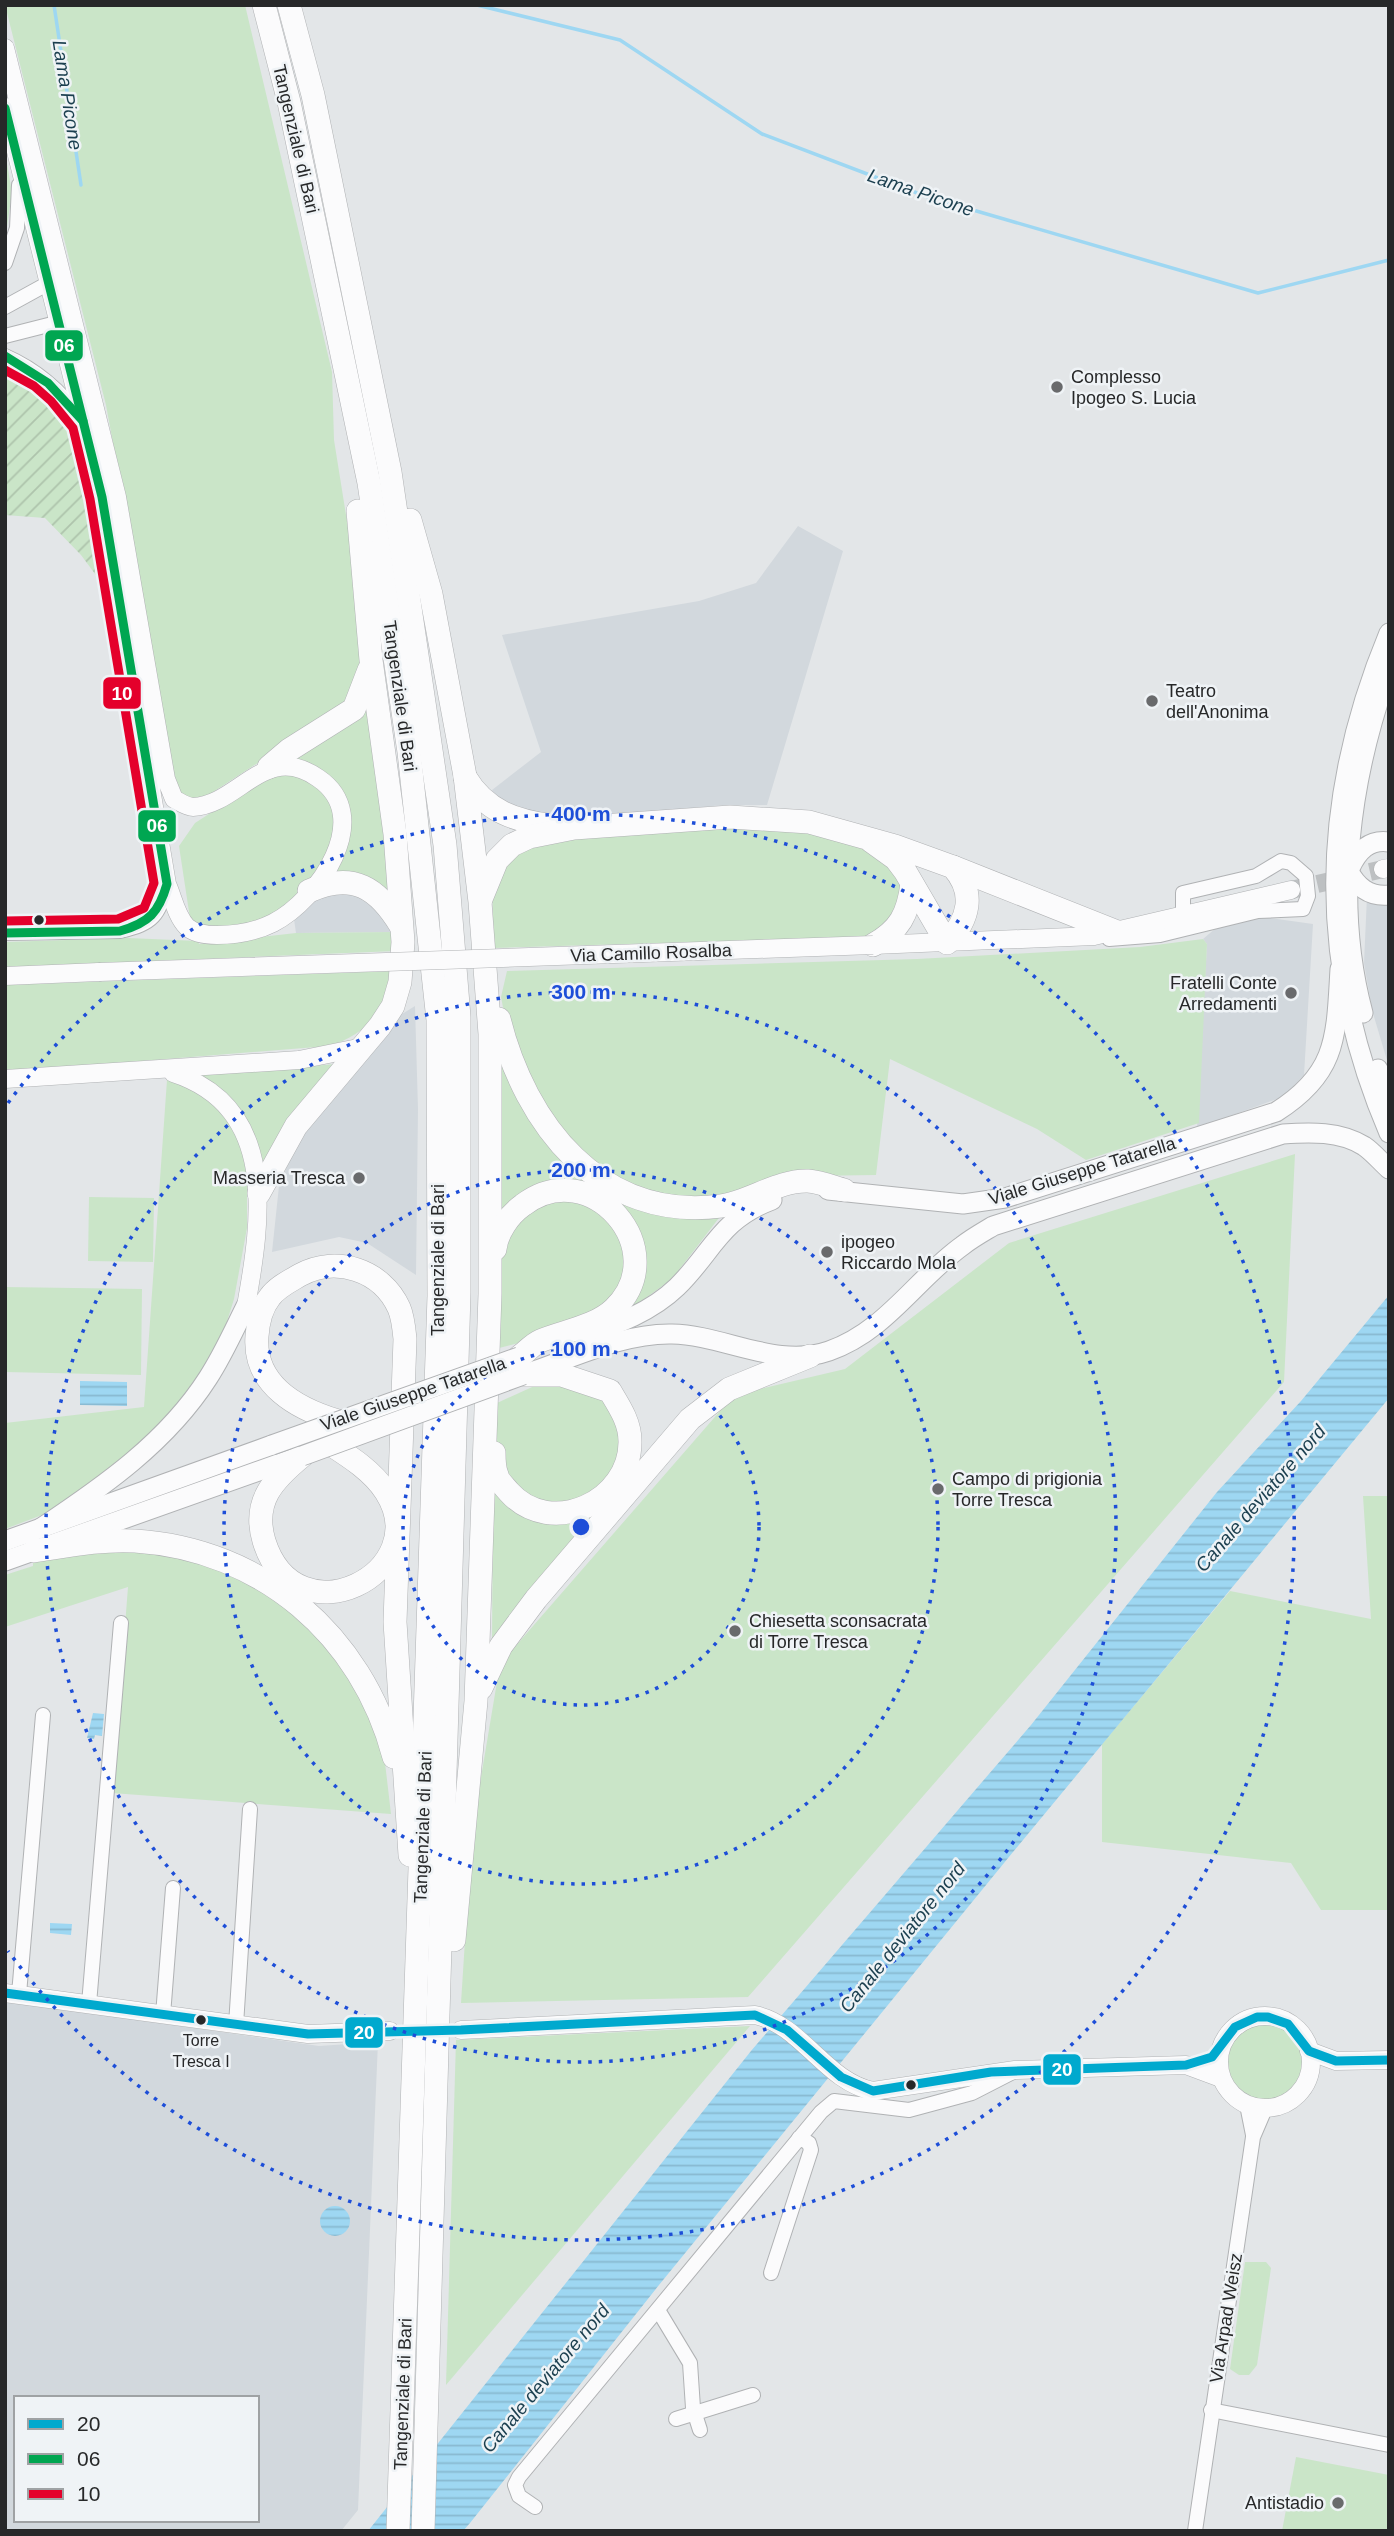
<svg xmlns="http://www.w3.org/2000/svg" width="1394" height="2536" font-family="Helvetica,sans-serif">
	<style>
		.built { fill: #d2d8dd; fill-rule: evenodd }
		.grass { fill: #cae5c8 }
		.garden { fill: url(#garden-furrows) }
		.water { fill: url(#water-rules) }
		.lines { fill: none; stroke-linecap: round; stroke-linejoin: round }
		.stream { stroke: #9ed7f2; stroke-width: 3.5 }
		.tertiary-tunnel { stroke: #bdc0c2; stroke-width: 18; stroke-dasharray: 18 9; stroke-linecap: butt }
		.minor-casing { stroke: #b0b2b4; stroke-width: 16 }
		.tertiary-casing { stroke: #b0b2b4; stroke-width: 19 }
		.secondary-casing { stroke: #b0b2b4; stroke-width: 21 }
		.trunk-casing { stroke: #b0b2b4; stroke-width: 24 }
		.minor { stroke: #fbfbfc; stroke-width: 14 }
		.tertiary { stroke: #fbfbfc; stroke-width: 18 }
		.secondary { stroke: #fbfbfc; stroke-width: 19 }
		.trunk { stroke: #fbfbfc; stroke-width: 23 }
		.tertiary-bridge-casing { stroke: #b0b2b4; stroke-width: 19; stroke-linecap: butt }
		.secondary-bridge-casing { stroke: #b0b2b4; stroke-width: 21; stroke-linecap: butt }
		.tertiary-bridge { stroke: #fbfbfc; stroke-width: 18 }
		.secondary-bridge { stroke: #fbfbfc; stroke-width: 19 }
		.bus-1-casing { stroke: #eff3f6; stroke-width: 14 }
		.bus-2-casing { stroke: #eff3f6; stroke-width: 14 }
		.bus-3-casing { stroke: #eff3f6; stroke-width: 14 }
		.bus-1 { stroke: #00a9ce; stroke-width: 9 }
		.bus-2 { stroke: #00a651; stroke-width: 9 }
		.bus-3 { stroke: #e4002b; stroke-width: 9 }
		.ring { fill: none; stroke: #1d4ed8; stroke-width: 3.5; stroke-dasharray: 3.5 7 }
		.poi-dot { fill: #696a6c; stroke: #eff3f6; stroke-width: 2.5 }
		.bus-dot { fill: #272829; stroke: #eff3f6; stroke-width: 2.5 }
		.labels { text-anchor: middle; stroke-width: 5; stroke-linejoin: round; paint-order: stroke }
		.bus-label { font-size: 16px; fill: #272829; stroke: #eff3f6 }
		.street-label { font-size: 18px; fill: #272829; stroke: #eff3f6 }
		.poi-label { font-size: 18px; fill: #272829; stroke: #eff3f6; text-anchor: start }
		.water-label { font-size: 19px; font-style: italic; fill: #1b3f4f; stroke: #eff3f6 }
		.centre { fill: #1d4ed8; stroke: #eff3f6; stroke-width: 3.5 }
		.ring-label { font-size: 21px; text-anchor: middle; font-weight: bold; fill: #1d4ed8; stroke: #eff3f6; stroke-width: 5; stroke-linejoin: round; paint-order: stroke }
		.line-badge { stroke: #eff3f6; stroke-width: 2.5 }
		.badge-label { font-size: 19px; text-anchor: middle; font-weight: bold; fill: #fff }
	</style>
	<defs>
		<pattern id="garden-furrows" width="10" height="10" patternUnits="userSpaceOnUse" patternTransform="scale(1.75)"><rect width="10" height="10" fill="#cae5c8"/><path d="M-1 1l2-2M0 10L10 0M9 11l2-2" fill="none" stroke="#aec4ac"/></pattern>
		<pattern id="water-rules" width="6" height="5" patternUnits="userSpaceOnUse" patternTransform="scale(1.75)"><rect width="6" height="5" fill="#9ed7f2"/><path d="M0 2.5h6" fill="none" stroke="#88b9d0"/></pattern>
	</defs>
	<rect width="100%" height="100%" fill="#e3e6e8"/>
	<g class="built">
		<polygon points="798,526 843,551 767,805 724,805 571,819 535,817 499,804 492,790 541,752 502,635 699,601 756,583"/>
		<polygon points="343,891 374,902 393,932 296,933 294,919 310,902"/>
		<polygon points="1367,896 1389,902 1389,1067 1372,1010 1364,963"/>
		<polygon points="1262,917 1313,924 1304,1075 1285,1096 1197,1128 1207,944 1203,939 1216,928"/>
		<polygon points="415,1006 418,1109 416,1275 367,1243 339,1237 272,1252 279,1186 297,1142 399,1016"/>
		<path d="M5 2001 319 2046 378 2042 358 2510 341 2531H5ZM16 2398H257V2520H16Z"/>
	</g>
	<g class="grass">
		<polygon points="5,5 245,5 332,372 334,440 359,596 364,655 347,705 210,794 191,800 177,793 106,405"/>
		<polygon points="5,151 12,193 5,240"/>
		<polygon points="371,695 395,904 329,877 348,811 282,761"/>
		<path d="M296 775C313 785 337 797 337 821 337 852 291 913 261 921 238 928 215 926 191 925L179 846 195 823 260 781 270 776Z"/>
		<polygon points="739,824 800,828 874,851 901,876 902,911 867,937 494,948 492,883 526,843"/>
		<polygon points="393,932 396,951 5,967 5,942 128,938 198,941 199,944 296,933"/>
		<polygon points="1203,939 1207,944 1199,1123 1086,1160 1037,1129 890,1059 876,1175 808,1176 726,1198 689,1200 649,1192 614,1179 561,1135 509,1038 501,997 507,971 917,959 1140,947"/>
		<path d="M395 971C388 1009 366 1035 329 1046L5 1072V985Z"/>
		<polygon points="501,1050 577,1168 722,1214 672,1279 636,1305 631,1303 639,1271 598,1192 499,1215"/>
		<polygon points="336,1064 263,1175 227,1096 200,1075"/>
		<polygon points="167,1080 177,1080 226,1111 247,1163 247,1228 234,1299 225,1328 198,1380 157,1433 50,1512 5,1529 5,1423 144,1407"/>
		<polygon points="1295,1154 1284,1382 748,1997 461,2003 472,1831 500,1664 734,1395 845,1369 1009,1243"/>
		<polygon points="89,1197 154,1198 153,1262 88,1261"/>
		<polygon points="549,1197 593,1204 619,1228 629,1262 612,1306 534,1339 499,1348 502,1252 507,1230"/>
		<polygon points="5,1287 142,1289 141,1375 5,1372"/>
		<polygon points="552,1378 605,1399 620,1418 618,1472 587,1502 541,1503 506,1478 496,1450 497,1403"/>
		<polygon points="493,1484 516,1506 608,1504 492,1648"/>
		<polygon points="1363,1496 1389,1496 1389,1910 1321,1910 1291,1863 1102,1842 1102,1744 1230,1591 1371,1619"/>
		<polygon points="81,1549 181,1553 281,1600 337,1652 382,1737 391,1814 112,1793 128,1587 5,1627 5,1575 33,1566 33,1563"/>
		<circle cx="1265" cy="2062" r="40"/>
		<polygon points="750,2026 446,2385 456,2040"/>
		<polygon points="1245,2262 1266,2262 1271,2268 1257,2365 1249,2375 1239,2375 1230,2369"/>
		<polygon points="1296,2457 1389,2475 1389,2531 1282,2531"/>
	</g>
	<path class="garden" d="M5 361C32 373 59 396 72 421L101 582 81 555 45 518 5 515Z"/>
	<g class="water">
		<polygon points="1389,1295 1389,1398 1013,1852 659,2285 470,2523 463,2531 368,2531 751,2051 1031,1725 1217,1492 1301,1401"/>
		<polygon points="80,1381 127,1382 127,1406 80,1405"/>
		<polygon points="93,1713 104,1714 102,1736 95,1735 94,1739 87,1738"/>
		<polygon points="50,1923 72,1924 71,1935 50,1933"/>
		<circle cx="335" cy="2221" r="15"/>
	</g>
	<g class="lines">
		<g class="stream">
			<polyline points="54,5 81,185"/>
			<polyline points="477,5 620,40 762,134 925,196 1258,293 1389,260"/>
		</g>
		<polyline class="tertiary-tunnel" points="1291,890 1383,869"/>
		<defs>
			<g id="minor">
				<polyline points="5,263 17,228 19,185"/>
				<polyline points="5,307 56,279"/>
				<polyline points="5,336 68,320"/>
				<path d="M5 356C37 370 61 391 81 419"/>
				<path d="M5 933 120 931C154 923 158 916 167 884"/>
				<polyline points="1109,939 1160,935 1258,911 1303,909 1308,896 1306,876 1291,863 1281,861 1256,876 1183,893 1183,915"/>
				<polyline points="19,1994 43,1715"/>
				<polyline points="89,2004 121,1623"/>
				<polyline points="163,2015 173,1888"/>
				<polyline points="236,2025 250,1809"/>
				<polyline points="1247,2105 1253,2135"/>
				<polyline points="771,2273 811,2150 809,2143 799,2138"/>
				<polyline points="658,2310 690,2363 693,2408 700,2430"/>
				<polyline points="1211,2410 1389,2445"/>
				<polyline points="676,2419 753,2395"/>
				<polyline points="535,2507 519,2496 515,2485 519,2477 821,2112 834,2101 909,2110 972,2093 1011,2073"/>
				<polyline points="1195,2531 1253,2137 1265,2109"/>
			</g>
			<g id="tertiary">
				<path d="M5 48 117 497 166 779 174 799C180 802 187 807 193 807 239 805 265 741 318 778 376 817 318 900 273 923 255 932 237 935 217 935 207 935 195 934 187 927 176 916 173 897 167 884L102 497 5 107"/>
				<polyline points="1383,869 1389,868"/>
				<polyline points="873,945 1094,936 1291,890"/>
				<polyline points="5,976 99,972"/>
				<path d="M173 1073C278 1107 262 1218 246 1306"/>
				<polyline points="5,1079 299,1060 358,1048"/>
				<polyline points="5,1993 308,2034 390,2031"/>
				<circle cx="1265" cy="2062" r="46"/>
				<path d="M461 2030 755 2015C802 2025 826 2082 873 2091L1015 2070 1186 2065 1221 2078"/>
				<polyline points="1309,2051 1336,2061 1389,2060"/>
			</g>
			<g id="secondary">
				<path d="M1389 633C1319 801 1317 965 1389 1133"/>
				<path d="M1350 868C1358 851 1369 839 1389 842"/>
				<path d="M1348 870C1357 887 1369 897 1389 895"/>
				<path d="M1363 1013C1333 901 1350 778 1389 670"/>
				<polyline points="1378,1069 1389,1098"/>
				<path d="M828 1190 963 1204 1005 1198 1276 1112C1338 1073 1336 1036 1340 969"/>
				<path d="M585 1335C618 1324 651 1312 677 1287 713 1252 719 1220 772 1200"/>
				<path d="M534 1371C577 1356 625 1333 672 1334 724 1335 777 1369 829 1351 886 1331 915 1280 962 1246 972 1238 983 1232 993 1226L1283 1134C1310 1132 1340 1131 1364 1146 1373 1152 1381 1162 1389 1169"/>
				<path d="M41 1528C104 1486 167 1442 208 1378 223 1355 234 1330 246 1306"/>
				<polyline points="5,1541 272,1445"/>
				<polyline points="5,1561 298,1457"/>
			</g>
			<g id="trunk">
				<polyline points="264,5 289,102 369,483 409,752 438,1020 439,1296 398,2531"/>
				<polyline points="289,5 313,95 390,472 445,845 459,1017 459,1293 423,2531"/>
				<polyline points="410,520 431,594 465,776 480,902 490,1034 490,1294 476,1701 454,1940"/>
				<polyline points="269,767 289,750 354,709 369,670"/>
				<path d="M465 777C486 812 516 821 553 826"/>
				<polyline points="953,867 1117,932"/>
				<path d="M309 891C353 871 378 888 401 926"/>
				<path d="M481 899 497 860 512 845 529 837 574 828 730 817 809 822 895 846 953 867C976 893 969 919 947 943L905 871 896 859 871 841"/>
				<path d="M873 945C900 930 908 914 912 884"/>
				<path d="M499 1019C525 1124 600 1222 721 1206 750 1202 778 1180 808 1181 820 1182 833 1187 844 1190"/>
				<polyline points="259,1193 296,1126 380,1026 393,1006 400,982 403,942 395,834 371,660 358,511"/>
				<path d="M495 1249C497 1232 509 1215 523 1205 591 1153 675 1251 614 1309 595 1327 564 1331 540 1341 533 1344 526 1352 519 1357"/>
				<path d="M338 1421C298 1409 253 1385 257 1336 258 1322 261 1308 270 1297 277 1287 290 1281 300 1275 336 1255 382 1270 399 1308 403 1317 404 1329 405 1339L395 1622 410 1855"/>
				<path d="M494 1453C494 1460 494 1468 497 1475 498 1481 505 1487 509 1492 551 1539 631 1501 630 1441 630 1422 619 1406 610 1391L562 1375H523"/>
				<path d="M302 1456C274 1479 252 1501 264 1541 296 1644 437 1572 386 1492 370 1467 340 1451 316 1435"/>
				<path d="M34 1551C67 1546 102 1539 135 1541 262 1549 362 1635 394 1757"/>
				<polyline points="481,1688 501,1646 536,1599 690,1419 729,1389 810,1356"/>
			</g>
		</defs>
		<use href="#minor" class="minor-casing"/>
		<use href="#tertiary" class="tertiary-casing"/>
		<use href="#secondary" class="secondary-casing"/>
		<use href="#trunk" class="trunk-casing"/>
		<use href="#minor" class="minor"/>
		<use href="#tertiary" class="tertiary"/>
		<use href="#secondary" class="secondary"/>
		<use href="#trunk" class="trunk"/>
		<defs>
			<polyline id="tertiary-bridge" points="99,972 873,945"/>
			<g id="secondary-bridge">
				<polyline points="272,1445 519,1357"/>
				<polyline points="302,1456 523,1375"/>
			</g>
		</defs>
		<use href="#tertiary-bridge" class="tertiary-bridge-casing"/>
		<use href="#secondary-bridge" class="secondary-bridge-casing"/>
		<use href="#tertiary-bridge" class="tertiary-bridge"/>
		<use href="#secondary-bridge" class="secondary-bridge"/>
		<defs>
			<polyline id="bus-1" points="5,1993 308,2034 461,2030 755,2015 787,2030 841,2077 873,2091 991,2072 1186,2065 1212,2057 1235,2027 1257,2017 1268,2017 1288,2024 1309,2051 1336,2061 1389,2060"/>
			<g id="bus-2">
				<path d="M5 108 102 497 167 884C159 912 149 923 120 931L5 933"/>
				<polyline points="5,356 48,383 83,421"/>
			</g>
			<polyline id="bus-3" points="5,370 34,386 51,401 73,428 90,499 154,883 144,908 118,919 5,921"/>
		</defs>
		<use href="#bus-1" class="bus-1-casing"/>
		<use href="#bus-2" class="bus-2-casing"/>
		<use href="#bus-3" class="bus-3-casing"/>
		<use href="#bus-1" class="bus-1"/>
		<use href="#bus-2" class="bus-2"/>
		<use href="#bus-3" class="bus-3"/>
	</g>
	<g class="ring">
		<circle cx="581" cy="1527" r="178"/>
		<circle cx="581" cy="1527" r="357"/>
		<circle cx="581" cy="1527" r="535"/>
		<path d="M8 1103A713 713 0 1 1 8 1951"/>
	</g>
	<g class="poi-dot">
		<circle cx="1057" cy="387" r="7"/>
		<circle cx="1152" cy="701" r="7"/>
		<circle cx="1291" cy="993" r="7"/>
		<circle cx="359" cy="1178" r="7"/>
		<circle cx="827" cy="1252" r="7"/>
		<circle cx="938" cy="1489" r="7"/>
		<circle cx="735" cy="1631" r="7"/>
		<circle cx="1338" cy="2503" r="7"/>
	</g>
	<g class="bus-dot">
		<circle cx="39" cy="920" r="6"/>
		<circle cx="201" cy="2020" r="6"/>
		<circle cx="911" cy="2085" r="6"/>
	</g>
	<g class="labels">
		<g class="bus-label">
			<text x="201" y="2046">Torre<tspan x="201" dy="21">Tresca I</tspan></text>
		</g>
		<g class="street-label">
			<text transform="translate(296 139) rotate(77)" y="6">Tangenziale di Bari</text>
			<text transform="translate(400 696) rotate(82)" y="6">Tangenziale di Bari</text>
			<text transform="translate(651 953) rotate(-2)" y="6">Via Camillo Rosalba</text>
			<text transform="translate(1082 1171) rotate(-17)" y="6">Viale Giuseppe Tatarella</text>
			<text transform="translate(438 1260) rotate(-90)" y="6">Tangenziale di Bari</text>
			<text transform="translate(413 1394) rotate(-19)" y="6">Viale Giuseppe Tatarella</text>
			<text transform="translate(423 1827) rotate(-88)" y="6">Tangenziale di Bari</text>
			<text transform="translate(1226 2318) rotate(-81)" y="6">Via Arpad Weisz</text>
			<text transform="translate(403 2394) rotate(-88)" y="6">Tangenziale di Bari</text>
		</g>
		<g class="poi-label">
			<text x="1071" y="383">Complesso<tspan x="1071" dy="21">Ipogeo S. Lucia</tspan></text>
			<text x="1166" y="697">Teatro<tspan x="1166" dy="21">dell'Anonima</tspan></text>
			<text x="1277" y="989" text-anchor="end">Fratelli Conte<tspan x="1277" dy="21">Arredamenti</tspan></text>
			<text x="345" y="1184" text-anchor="end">Masseria Tresca</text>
			<text x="841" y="1248">ipogeo<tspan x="841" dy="21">Riccardo Mola</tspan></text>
			<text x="952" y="1485">Campo di prigionia<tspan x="952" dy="21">Torre Tresca</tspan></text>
			<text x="749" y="1627">Chiesetta sconsacrata<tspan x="749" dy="21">di Torre Tresca</tspan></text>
			<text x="1324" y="2509" text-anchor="end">Antistadio</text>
		</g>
		<g class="water-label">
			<text transform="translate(68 95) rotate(81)" y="7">Lama Picone</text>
			<text transform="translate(921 192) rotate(19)" y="7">Lama Picone</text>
			<text transform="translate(1260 1498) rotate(-49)" y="7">Canale deviatore nord</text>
			<text transform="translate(902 1937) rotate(-51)" y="7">Canale deviatore nord</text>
			<text transform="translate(545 2378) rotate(-50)" y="7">Canale deviatore nord</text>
		</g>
	</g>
	<circle cx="581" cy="1527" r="10" class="centre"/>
	<g class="ring-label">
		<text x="581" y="821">400 m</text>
		<text x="581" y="999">300 m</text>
		<text x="581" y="1177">200 m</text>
		<text x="581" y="1356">100 m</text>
	</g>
	<g class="line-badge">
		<rect x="44" y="329" width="40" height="33" rx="7" fill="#00a651"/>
		<rect x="102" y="676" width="40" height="34" rx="7" fill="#e4002b"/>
		<rect x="137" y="809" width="40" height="34" rx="7" fill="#00a651"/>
		<rect x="344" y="2016" width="40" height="33" rx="7" fill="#00a9ce"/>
		<rect x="1042" y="2053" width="40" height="33" rx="7" fill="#00a9ce"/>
	</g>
	<g class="badge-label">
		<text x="64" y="352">06</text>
		<text x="122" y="700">10</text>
		<text x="157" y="832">06</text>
		<text x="364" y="2039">20</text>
		<text x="1062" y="2076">20</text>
	</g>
	<rect width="1394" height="2536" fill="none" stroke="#272829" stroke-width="14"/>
	<rect x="14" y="2396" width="245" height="126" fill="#eff3f6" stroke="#9fa2a4" stroke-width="2"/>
	<rect x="28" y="2419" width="35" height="10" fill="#00a9ce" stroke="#9fa2a4" stroke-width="2"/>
	<text x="77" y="2431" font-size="21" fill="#272829">20</text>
	<rect x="28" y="2454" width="35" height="10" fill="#00a651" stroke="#9fa2a4" stroke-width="2"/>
	<text x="77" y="2466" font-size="21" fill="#272829">06</text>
	<rect x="28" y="2489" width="35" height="10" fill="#e4002b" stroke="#9fa2a4" stroke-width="2"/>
	<text x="77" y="2501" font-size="21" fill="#272829">10</text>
</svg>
